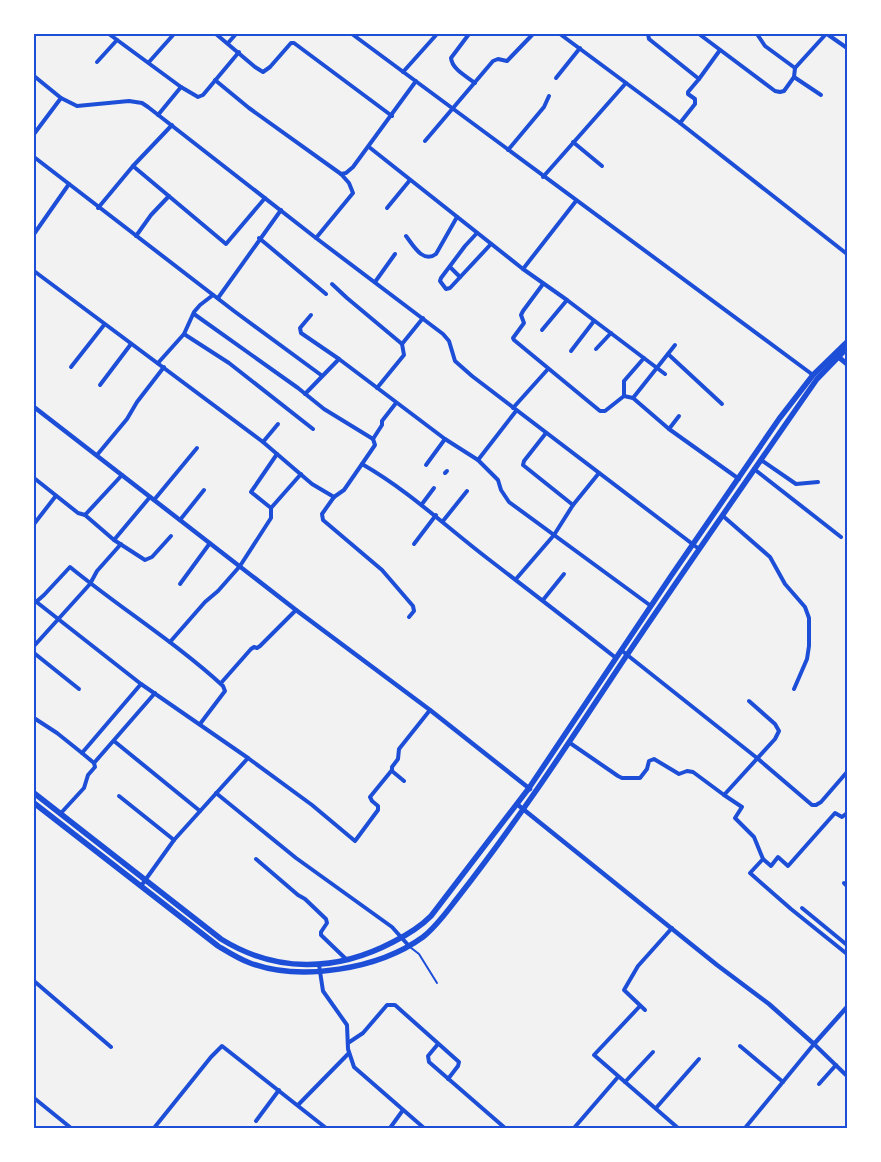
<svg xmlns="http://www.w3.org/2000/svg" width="881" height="1162" font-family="Signika,sans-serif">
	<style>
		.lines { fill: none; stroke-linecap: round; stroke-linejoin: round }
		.service { stroke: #1d4ed8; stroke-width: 2 }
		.minor { stroke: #1d4ed8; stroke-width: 4 }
		.tertiary { stroke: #1d4ed8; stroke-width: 4.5 }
		.secondary { stroke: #1d4ed8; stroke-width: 5 }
		.primary { stroke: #1d4ed8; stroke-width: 5.5 }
		.neatline { fill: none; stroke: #1d4ed8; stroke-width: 2 }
	</style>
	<rect width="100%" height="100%" fill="#f2f2f2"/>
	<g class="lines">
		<polyline class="service" points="410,947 419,954 437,983"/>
		<g class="minor">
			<polyline points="109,34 181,87 198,97 203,95 239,52"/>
			<polyline points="216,34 255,67 263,72 270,67 291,43 294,43 392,116"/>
			<polyline points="352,34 813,375"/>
			<path d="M469 34 451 58C452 69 466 76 475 83"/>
			<polyline points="560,34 680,123 847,254"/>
			<polyline points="648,34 649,39 699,79 688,92 688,94 695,99 695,104 680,123"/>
			<polyline points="699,34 775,91 780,92 784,91 794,77 795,68 826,34"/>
			<polyline points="757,34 765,46 795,68"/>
			<polyline points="827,34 847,48"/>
			<polyline points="228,43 236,34"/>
			<polyline points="97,62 117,40"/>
			<polyline points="149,62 174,34"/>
			<polyline points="403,72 437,34"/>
			<polyline points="34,76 61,98 77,106 129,101 142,103 148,107 316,238 443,334 449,341 455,361 472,376 699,549"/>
			<polyline points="794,77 821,95"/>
			<polyline points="556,78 580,48"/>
			<polyline points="699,79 720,50"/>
			<polyline points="215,80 249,108 341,174 349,183 353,193 316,238"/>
			<polyline points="158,115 181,87"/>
			<polyline points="34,134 61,98"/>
			<polyline points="425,141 493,61 498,59 507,61 533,34"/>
			<polyline points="573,142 602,166"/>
			<polyline points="369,147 523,269 567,300 665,374"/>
			<polyline points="508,150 544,107 549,96"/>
			<polyline points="34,157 234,311 321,375"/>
			<polyline points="133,166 226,244 265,198"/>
			<polyline points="341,174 346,173 353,167 416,81"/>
			<polyline points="543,177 626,83"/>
			<polyline points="98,208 133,166 172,125"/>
			<polyline points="387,208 410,180"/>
			<polyline points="477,233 465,246 441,278 440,281 446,289 450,288 491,244"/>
			<polyline points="34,234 69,184"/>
			<polyline points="136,236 151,215 169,196"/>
			<path d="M406 236C413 245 423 264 436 254L457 217"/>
			<polyline points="259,238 326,294"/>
			<polyline points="450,267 460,277"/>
			<polyline points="523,269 576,201"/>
			<path d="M34 271 263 442 312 484 334 497 344 490 362 464C409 491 444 525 487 558 530 591 573 624 616 658"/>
			<polyline points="375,282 395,254"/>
			<polyline points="332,284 347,298 402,344 404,355 377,388"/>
			<polyline points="543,284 523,311 521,315 524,323 513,338 514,340 600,411 605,411 624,396 633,398 669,429 739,479"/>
			<polyline points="218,298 281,210"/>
			<polyline points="194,314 298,388 324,409 373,439 375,445 362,464"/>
			<polyline points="311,315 300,328 301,333 339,359"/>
			<polyline points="542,330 567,300"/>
			<polyline points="184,334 229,363 313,429"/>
			<polyline points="402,344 423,318"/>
			<polyline points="596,349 611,333"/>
			<polyline points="571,351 594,321"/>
			<polyline points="668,354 722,404"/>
			<polyline points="158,363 184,334 194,312 200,305 213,295"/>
			<polyline points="71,367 104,325"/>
			<polyline points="100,385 131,344"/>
			<polyline points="305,394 339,359 445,439 478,460 516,411"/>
			<polyline points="624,396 624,381 644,358"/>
			<polyline points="633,398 675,345"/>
			<polyline points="513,408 548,369"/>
			<polyline points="669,429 679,416"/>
			<polyline points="546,433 524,461 523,465 573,505"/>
			<polyline points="373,439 382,425 382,421 396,403"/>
			<polyline points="263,442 278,424"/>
			<polyline points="97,455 127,419 137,402 164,367"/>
			<polyline points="478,460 498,480 501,490 509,502 651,606"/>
			<polyline points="761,460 796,484 818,482"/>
			<polyline points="426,465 445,439"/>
			<polyline points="754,469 841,537"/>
			<polyline points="445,473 447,471"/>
			<polyline points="34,478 78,513 85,515 122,475"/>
			<polyline points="334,497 322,514 323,520 382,570 413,606 414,611 409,617"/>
			<polyline points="154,500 197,448"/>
			<polyline points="422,504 434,488"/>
			<polyline points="271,508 251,492 277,454"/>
			<polyline points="85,515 114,540 145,560 152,557 171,536"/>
			<polyline points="723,516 770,557 785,584 805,607 809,618 809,646 807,659 794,689"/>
			<polyline points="180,520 204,490"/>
			<polyline points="443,521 467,491"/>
			<polyline points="34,524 55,497"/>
			<polyline points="114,540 150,497"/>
			<polyline points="414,544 436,515"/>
			<polyline points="516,579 554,535 573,505 599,473"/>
			<polyline points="180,584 210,543"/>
			<polyline points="34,600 141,684 248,758 174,840 141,886"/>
			<polyline points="543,600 564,574"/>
			<path d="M36 602 44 595 70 567C120 608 175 642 223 686L225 691 200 724"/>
			<polyline points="170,642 205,602 218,591 240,566 271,518 271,508 301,474"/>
			<polyline points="34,646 90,584 97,571 121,544"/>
			<polyline points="621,650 757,758 812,805 816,805 821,802 847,772"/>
			<polyline points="34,653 79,689"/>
			<polyline points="221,683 251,649 254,647 257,648 260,646 296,610"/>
			<polyline points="749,701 775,724 779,731 775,739 724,795 742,807 735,818 754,837 763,859 750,873 791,909 847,954"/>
			<polyline points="34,718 57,733 82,753 141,684"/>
			<polyline points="114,741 200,811"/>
			<polyline points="570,743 618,776 622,778 640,778 647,769 649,761 654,759 679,774 687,771 693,772 724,795"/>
			<polyline points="248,758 312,805 355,841 378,810 378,806 372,801 370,797 392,770"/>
			<polyline points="94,763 155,693"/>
			<polyline points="404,781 392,771 392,767 398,759 399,749 430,710"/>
			<polyline points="216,793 296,858 392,927 409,946"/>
			<polyline points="119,796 174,840"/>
			<polyline points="61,813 84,788 88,775 95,767 94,763 82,753"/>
			<polyline points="256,859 298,895 305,899 326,919 327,923 321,932 321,935 347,960"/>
			<polyline points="763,859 771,866 778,857 788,866 835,813 842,817 847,813"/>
			<polyline points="844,883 847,886"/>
			<polyline points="802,908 847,945"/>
			<polyline points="319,965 323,991 347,1025 348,1049 354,1067 424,1128"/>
			<polyline points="34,981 111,1047"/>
			<polyline points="640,1006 594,1055 678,1128"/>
			<polyline points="645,1010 624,990 638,966 672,928"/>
			<polyline points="348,1043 363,1033 387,1005 395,1005 459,1062 458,1066 448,1079"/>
			<polyline points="438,1044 428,1056 429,1062 505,1128"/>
			<polyline points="740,1046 783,1082"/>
			<polyline points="625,1082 653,1052"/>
			<polyline points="819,1084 836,1065"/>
			<polyline points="34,1098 71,1128"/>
			<polyline points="298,1105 349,1053"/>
			<polyline points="656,1108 699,1059"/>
			<polyline points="256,1121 279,1090"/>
			<polyline points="154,1128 211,1057 222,1046 326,1128"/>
			<polyline points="390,1128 403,1110"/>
			<polyline points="574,1128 618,1077"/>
			<polyline points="745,1128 814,1044 847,1076"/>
		</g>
		<g class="tertiary">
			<polyline points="34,407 296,610 430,710 530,789"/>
			<polyline points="518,805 717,965 769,1004 814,1044 847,1007"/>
		</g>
		<polyline class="secondary" points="836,355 847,364"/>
		<g class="primary">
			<path d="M34 793 221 939C276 973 336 972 393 942 407 935 420 927 431 916L529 788 671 576 779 419 813 375 847 342"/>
			<path d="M34 803 218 946C228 952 239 959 250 963 301 982 379 969 423 937 437 926 448 910 459 896 484 864 508 831 531 798 564 751 595 703 627 655 689 563 753 471 817 379L845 350 847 344"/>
		</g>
	</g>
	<rect width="881" height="1162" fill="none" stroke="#ffffff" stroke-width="70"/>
	<rect x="35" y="35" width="811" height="1092" class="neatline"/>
</svg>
